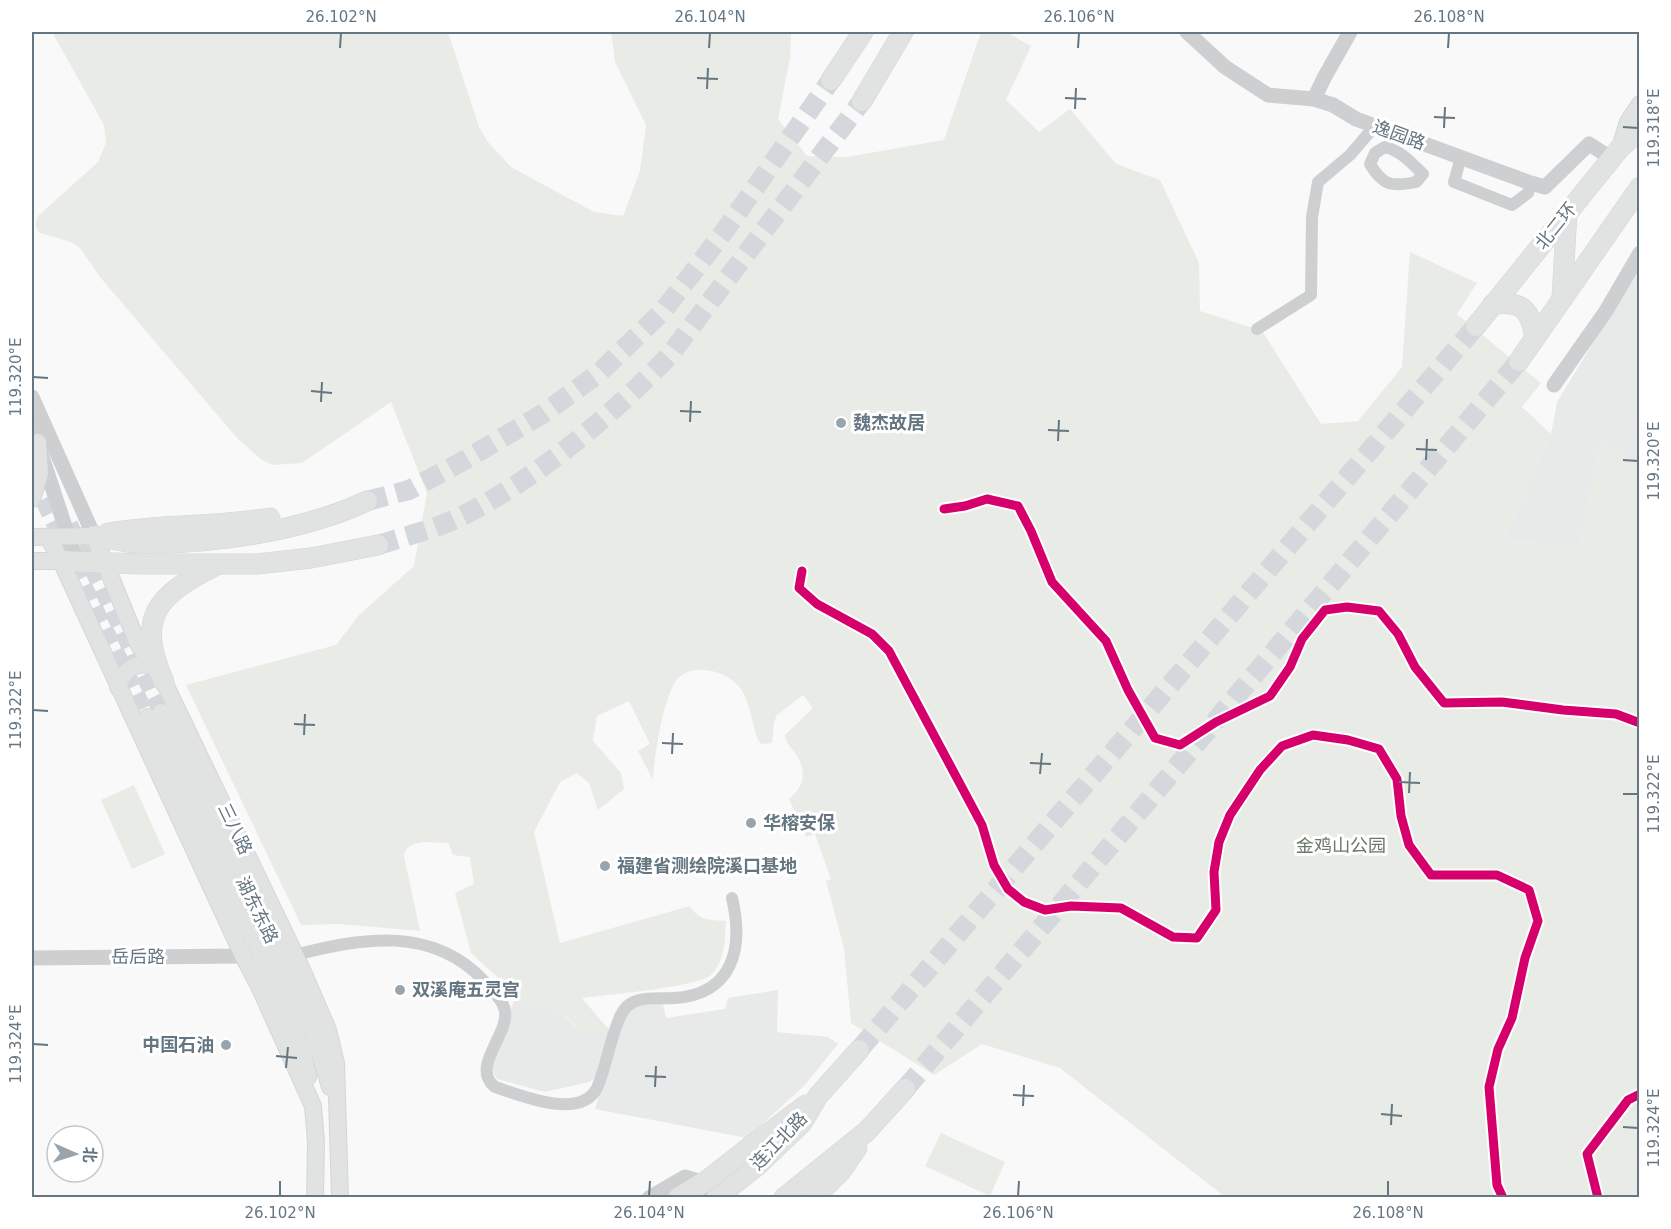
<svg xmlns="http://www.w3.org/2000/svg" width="1671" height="1229" font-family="'DejaVu Sans','Noto Sans SC',sans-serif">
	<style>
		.built { fill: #e8e9e9 }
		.green { fill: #e8ebe6 }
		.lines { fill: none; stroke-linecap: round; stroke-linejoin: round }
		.secondary-tunnel { stroke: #d4d8dc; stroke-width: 16; stroke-dasharray: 16 8; stroke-linecap: butt }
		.primary-tunnel { stroke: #d4d8dc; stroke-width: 20; stroke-dasharray: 20 10; stroke-linecap: butt }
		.trunk-tunnel { stroke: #d4d8dc; stroke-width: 20; stroke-dasharray: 20 10; stroke-linecap: butt }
		.secondary-casing { stroke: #d5d6d7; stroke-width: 18 }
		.primary-casing { stroke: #d5d6d7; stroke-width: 21 }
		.trunk-casing { stroke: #d5d6d6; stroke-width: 21 }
		.minor { stroke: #cecfd0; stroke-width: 12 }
		.tertiary { stroke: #cecfd0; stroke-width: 15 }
		.secondary { stroke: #e1e2e2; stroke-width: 16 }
		.primary { stroke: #e1e2e2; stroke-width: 20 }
		.trunk { stroke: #e1e2e2; stroke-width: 20 }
		.trunk-bridge-casing { stroke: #d5d6d6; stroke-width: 21; stroke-linecap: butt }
		.trunk-bridge { stroke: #e1e2e2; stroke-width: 20 }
		.cycleway-casing { stroke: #fff; stroke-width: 13 }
		.cycleway { stroke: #d6006c; stroke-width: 9 }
		.ticks { fill: none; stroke: #657683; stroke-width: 2 }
		.poi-dot { fill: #99a4ac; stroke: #fff; stroke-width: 2 }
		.labels { text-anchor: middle; stroke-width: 6; stroke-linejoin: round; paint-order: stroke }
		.street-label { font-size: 18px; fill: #657683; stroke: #fff }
		.poi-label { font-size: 18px; font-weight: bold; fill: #657683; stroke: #fff; text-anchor: start }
		.park-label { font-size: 18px; fill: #687a64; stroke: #fff }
		.neatline { fill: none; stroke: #657683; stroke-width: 2 }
		.ticks-label { font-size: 15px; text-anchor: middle; fill: #657683 }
	</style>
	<rect width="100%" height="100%" fill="#f9f9f9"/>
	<g class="built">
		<polygon points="1639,267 1639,465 1601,439 1580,549 1503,540 1551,434 1557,402"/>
		<polygon points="778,990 777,1032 828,1037 838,1044 804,1086 747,1138 595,1109 615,1044 628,1013 633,1008 641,1005 663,1004 666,1018 725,1009 728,998"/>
		<polygon points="516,994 535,1007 535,1011 552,1003 576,1027 610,1031 595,1078 589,1082 545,1092 497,1079 493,1072 493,1065"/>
	</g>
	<g class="green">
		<path d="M52 32H448L479 127 487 141 511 167 594 212 623 216 640 171 646 125 615 62 611 32H791L790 58 778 119 807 156 847 157 944 140 981 32H1006L1031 46 1006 100 1039 132 1070 109 1116 164 1160 180 1199 263 1200 311 1262 331 1321 424 1358 421 1402 367 1410 252 1477 283 1457 314 1541 383 1522 407 1551 434 1503 540 1580 549 1601 438 1639 465V1197H1225L1060 1068 982 1044 934 1075 851 1023 844 948 826 881 831 879 815 834 806 837 789 799C804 787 807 773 797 756 793 748 786 745 785 735L813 708 803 695 777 715 774 722 772 743 761 744C754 738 751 703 741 689 733 678 718 671 705 670 694 669 683 671 676 681 663 699 654 757 653 780L638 751 650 744 629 701 597 716 593 741 621 773 624 789 598 810 589 783 577 773 560 782 534 832 560 943 690 906C699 921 709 920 726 921 725 939 725 961 711 975 699 987 604 995 582 998L610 1031 575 1034 576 1026 552 1003 535 1012V1007L520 1005 519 997 471 953 455 893 474 884 470 857 453 855 448 843C432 843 408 837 404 856L420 931 339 924 301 925 186 685 336 645 359 615 414 566 427 493 391 402 302 463 272 465 262 460 237 438 100 277 80 248 71 242 40 233C34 227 35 222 39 215L98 162 106 143 104 125Z"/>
		<polygon points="134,785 165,854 132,869 101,800"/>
		<polygon points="941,1133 1005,1162 990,1196 925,1166"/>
	</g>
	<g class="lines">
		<g class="secondary-tunnel">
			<polyline points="32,478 148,717"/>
			<polyline points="70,524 161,712"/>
		</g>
		<g class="primary-tunnel">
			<polyline points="367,501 409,490 463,461 544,413 599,373 663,311 687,280 726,229 831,80"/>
			<path d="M378 545C402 537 428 531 451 521 530 485 609 418 669 356L862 101"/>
		</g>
		<g class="trunk-tunnel">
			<polyline points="859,1050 1476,326"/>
			<polyline points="905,1089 1519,361"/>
		</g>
		<defs>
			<g id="secondary">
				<polyline points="1620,148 1628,122 1640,104"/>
				<polyline points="32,499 40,474 38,442"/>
				<polyline points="32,537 94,536 138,644 164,682 300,965 328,1030 336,1063 340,1198"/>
				<polyline points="48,537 61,561 243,956 258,984 313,1106 316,1142 315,1198"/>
				<polyline points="32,561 61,561"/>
				<path d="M118 687C123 670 136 661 153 666"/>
				<polyline points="161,712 299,998 314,1034 330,1087"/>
				<polyline points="148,717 292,1021 303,1052 308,1077"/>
			</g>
			<g id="primary">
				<polyline points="831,80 863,32"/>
				<polyline points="862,101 903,32"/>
				<path d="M108 533C162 524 217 527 270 518"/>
				<path d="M94 536C109 538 125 543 140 543 210 545 303 531 367 501"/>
				<polyline points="61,561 142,564 257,564 311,558 378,545"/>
				<path d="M164 682C136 618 156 596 213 567"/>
			</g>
			<g id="trunk">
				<polyline points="1562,298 1567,212"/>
				<path d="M1493 304C1523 301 1530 309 1535 338"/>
				<polyline points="1476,326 1620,148 1640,130"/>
				<polyline points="1519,361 1640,187"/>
				<polyline points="751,1146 806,1105"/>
				<polyline points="716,1198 758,1165 802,1123 818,1096 859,1050"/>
				<polyline points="784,1198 867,1131 905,1089"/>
				<polyline points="814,1198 841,1171 857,1148"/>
			</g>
		</defs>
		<use href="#secondary" class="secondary-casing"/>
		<use href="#primary" class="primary-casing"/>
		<use href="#trunk" class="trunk-casing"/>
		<g class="minor">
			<path d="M1385 147C1402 151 1410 162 1423 174L1416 182C1392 187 1383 186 1370 164L1375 153Z"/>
			<polyline points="1461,157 1454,182 1512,205 1528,193 1531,183"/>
			<polyline points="1257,329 1311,295 1312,217 1318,182 1350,155 1375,126"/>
			<path d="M295 955C361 938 432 925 484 981 491 990 503 999 505 1011 509 1035 470 1067 495 1087 520 1095 580 1121 597 1088 604 1072 608 1052 613 1036 617 1025 620 1011 630 1004 641 996 661 999 675 998 733 994 744 948 732 898"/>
		</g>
		<g class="tertiary">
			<polyline points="1187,32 1225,67 1268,95 1314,99 1333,105 1356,119 1531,183 1545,187 1589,144 1611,158"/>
			<polyline points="1314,99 1324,78 1350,32"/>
			<polyline points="1554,385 1606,311 1640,253"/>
			<polyline points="32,397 94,536"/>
			<polyline points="32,426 76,560"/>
			<polyline points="32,958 243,956"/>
			<polyline points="649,1198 685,1177 695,1180 707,1191"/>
		</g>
		<use href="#secondary" class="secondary"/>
		<use href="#primary" class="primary"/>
		<use href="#trunk" class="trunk"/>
		<defs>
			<polyline id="trunk-bridge" points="678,1198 709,1179 751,1146"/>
		</defs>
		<use href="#trunk-bridge" class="trunk-bridge-casing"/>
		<use href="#trunk-bridge" class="trunk-bridge"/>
		<defs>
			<g id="cycleway">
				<polyline points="944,509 965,506 987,499 1018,506 1031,531 1052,582 1106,641 1128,690 1155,738 1180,745 1216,722 1270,696 1290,667 1302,639 1325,610 1347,607 1379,611 1398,634 1415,667 1444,703 1502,702 1563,710 1616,714 1640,723"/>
				<polyline points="802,571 799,588 817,604 872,634 889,651 982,825 994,865 1008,889 1024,902 1045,910 1071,906 1121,908 1173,937 1197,938 1216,910 1214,872 1219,842 1230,815 1260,770 1282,746 1313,735 1348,740 1379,749 1397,779 1401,816 1409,845 1431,875 1497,875 1529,890 1538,921 1525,958 1512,1018 1498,1049 1489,1087 1497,1185 1503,1198"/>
				<polyline points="1598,1198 1587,1154 1628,1100 1640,1094"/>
			</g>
		</defs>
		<use href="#cycleway" class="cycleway-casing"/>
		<use href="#cycleway" class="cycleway"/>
	</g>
	<path class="ticks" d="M340 48 341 33M709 48 710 33M1078 48 1079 33M1448 48 1449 33M697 78 718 79M707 89 708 68M1065 98 1086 99M1075 109 1076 88M1434 117 1455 118M1623 127 1638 128M1444 128 1445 107M33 377 48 378M311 391 332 393M321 402 322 382M680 411 701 412M690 422 691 401M1048 430 1069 431M1058 441 1059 420M1416 449 1437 450M1426 460 1427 439M1623 460 1638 461M33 710 48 711M294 724 315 725M304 735 305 714M662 743 683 744M672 754 673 733M1030 763 1051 764M1040 774 1042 753M1399 782 1420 783M1409 793 1410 772M1623 794H1638M33 1044 48 1045M276 1056 297 1058M286 1068 288 1047M645 1076 666 1077M655 1087 656 1066M1013 1095 1034 1096M1023 1106 1024 1085M1381 1114 1402 1116M1391 1125 1392 1104M1623 1127 1638 1128M280 1196V1181M649 1196 650 1181M1018 1196 1019 1181M1388 1196V1181"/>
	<g class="poi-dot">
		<circle cx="841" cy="423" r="6"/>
		<circle cx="751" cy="823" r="6"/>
		<circle cx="605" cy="866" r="6"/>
		<circle cx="400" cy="990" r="6"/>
		<circle cx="226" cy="1045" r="6"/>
	</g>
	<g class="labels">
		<g class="street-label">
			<text transform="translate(1399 135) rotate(20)" y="6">逸园路</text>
			<text transform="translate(1556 226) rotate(-51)" y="6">北二环</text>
			<text transform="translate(235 829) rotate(64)" y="6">三八路</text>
			<text transform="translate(257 910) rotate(64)" y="6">湖东东路</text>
			<text x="138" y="963">岳后路</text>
			<text transform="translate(779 1141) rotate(-46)" y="6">连江北路</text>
		</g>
		<g class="poi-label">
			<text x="853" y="429">魏杰故居</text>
			<text x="763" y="829">华榕安保</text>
			<text x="617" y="872">福建省测绘院溪口基地</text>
			<text x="412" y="996">双溪庵五灵宫</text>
			<text x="214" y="1051" text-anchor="end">中国石油</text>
		</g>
		<g class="park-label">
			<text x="1341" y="852">金鸡山公园</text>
		</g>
	</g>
	<rect width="1671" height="1229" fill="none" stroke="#ffffff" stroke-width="66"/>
	<g transform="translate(75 1154) rotate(93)"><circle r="28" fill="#ffffff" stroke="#c1c8cd" stroke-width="1.5"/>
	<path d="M0-4.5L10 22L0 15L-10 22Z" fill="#99a4ac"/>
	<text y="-9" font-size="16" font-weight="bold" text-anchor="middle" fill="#657683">北</text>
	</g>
	<rect x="33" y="33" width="1605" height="1163" class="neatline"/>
	<g class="ticks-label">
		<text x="341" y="22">26.102°N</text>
		<text x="710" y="22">26.104°N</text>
		<text x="1079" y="22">26.106°N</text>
		<text x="1449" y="22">26.108°N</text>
		<text transform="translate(1654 128) rotate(-90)" y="5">119.318°E</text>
		<text transform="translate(16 377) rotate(-90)" y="5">119.320°E</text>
		<text transform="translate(1654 461) rotate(-90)" y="5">119.320°E</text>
		<text transform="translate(16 710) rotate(-90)" y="5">119.322°E</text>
		<text transform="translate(1654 794) rotate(-90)" y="5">119.322°E</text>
		<text transform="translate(16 1044) rotate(-90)" y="5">119.324°E</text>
		<text transform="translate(1654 1128) rotate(-90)" y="5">119.324°E</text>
		<text x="280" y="1218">26.102°N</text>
		<text x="649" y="1218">26.104°N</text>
		<text x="1018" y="1218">26.106°N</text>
		<text x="1388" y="1218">26.108°N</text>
	</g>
</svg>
